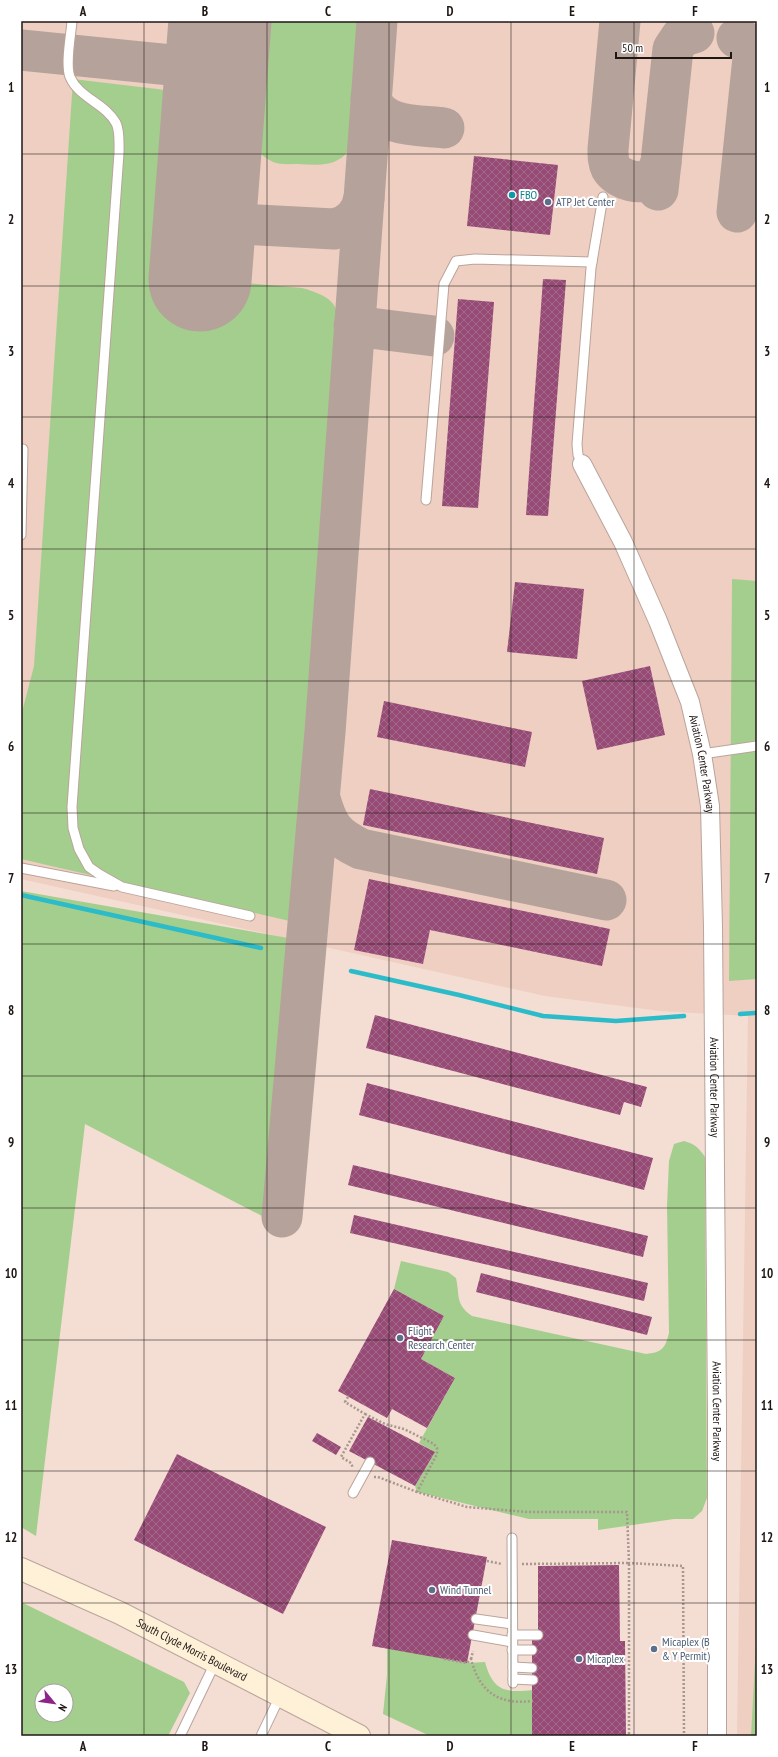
<svg xmlns="http://www.w3.org/2000/svg" width="778" height="1757" font-family="'PT Sans Narrow',sans-serif">
	<style>
		.built { fill: #eecfc2 }
		.green { fill: #a4ce8d; fill-rule: evenodd }
		.lines { fill: none; stroke-linecap: round; stroke-linejoin: round }
		.stream { stroke: #2bbbc9; stroke-width: 4.5 }
		.taxiway { stroke: #b5a29a; stroke-width: 41 }
		.runway { stroke: #b5a29a; stroke-width: 103 }
		.building { fill: url(#building-cross-hatch) }
		.lane-casing { stroke: #baa49b; stroke-width: 11 }
		.street-casing { stroke: #baa49b; stroke-width: 20 }
		.secondary-casing { stroke: #baa49b; stroke-width: 24 }
		.path { stroke: #a8978f; stroke-width: 2.5; stroke-dasharray: 2 2; stroke-linecap: butt }
		.lane { stroke: #fff; stroke-width: 9 }
		.street { stroke: #fff; stroke-width: 18 }
		.secondary { stroke: #fef1d8; stroke-width: 22 }
		.grid { fill: none; stroke: #1f1714; stroke-width: 1; stroke-opacity: 0.55 }
		.culture-dot { fill: #0f9aa8; stroke: #fff; stroke-width: 1.5 }
		.service-dot { fill: #5c6f8a; stroke: #fff; stroke-width: 1.5 }
		.labels { text-anchor: middle; stroke-width: 4; stroke-linejoin: round; paint-order: stroke }
		.culture-label { font-size: 12px; fill: #0d838f; stroke: #fff; text-anchor: start }
		.service-label { font-size: 12px; fill: #4e5e75; stroke: #fff; text-anchor: start }
		.street-label { font-size: 12px; fill: #1f1714; stroke: #fff }
		.neatline { fill: none; stroke: #1f1714; stroke-width: 1.5 }
		.grid-label { font-size: 13px; text-anchor: middle; font-weight: bold; fill: #1f1714 }
	</style>
	<defs>
		<pattern id="building-cross-hatch" width="8" height="8" patternUnits="userSpaceOnUse"><rect width="8" height="8" fill="#974a76"/><path d="M0 0l8 8M0 8l8-8" fill="none" stroke="#a26b8a"/></pattern>
	</defs>
	<rect width="100%" height="100%" fill="#f4ddd3"/>
	<polygon class="built" points="21,21 757,21 757,1736 737,1736 748,1016 660,1011 545,996 21,879"/>
	<g class="green">
		<path d="M256 21H364L356 133C347 166 327 166 298 164 290 164 280 165 273 162 262 157 255 148 247 140Z"/>
		<path d="M73 79 174 91 163 276 302 288C338 298 343 309 334 344L294 922 21 859V716L34 666Z"/>
		<polygon points="732,579 757,581 757,979 729,981"/>
		<polygon points="21,891 294,939 262,1216 85,1124 36,1536 21,1527"/>
		<path d="M684 1141C695 1144 699 1148 705 1157L707 1498 702 1511 693 1519H674L598 1530V1519H529L417 1492 415 1486 435 1452 419 1443 455 1378 421 1359 444 1316 394 1289 401 1261 448 1272 456 1278C460 1296 455 1304 472 1316L646 1354C662 1352 665 1349 669 1333L667 1206 669 1161 674 1144Z"/>
		<path d="M23 1603 184 1682 190 1693 168 1736H21V1606ZM42 1691H66V1715H42Z"/>
		<polygon points="757,1625 757,1736 751,1736"/>
		<path d="M387 1648 467 1663 485 1662C493 1691 505 1693 533 1690L532 1736H430L383 1714 387 1675Z"/>
	</g>
	<g class="lines">
		<g class="stream">
			<polyline points="21,895 261,948"/>
			<polyline points="351,971 459,995 543,1016 616,1021 684,1016"/>
			<polyline points="740,1014 755,1013"/>
		</g>
		<g class="taxiway">
			<path d="M620 21 608 149C608 156 608 162 611 168 618 180 643 187 653 177 657 173 659 168 661 163"/>
			<path d="M21 50 171 65C196 62 212 45 217 21"/>
			<path d="M371 98C378 128 420 125 444 128"/>
			<polyline points="658,190 673,49 681,37 694,33"/>
			<path d="M737 212 753 58C752 48 747 41 737 38"/>
			<path d="M204 222 334 229C350 226 361 214 364 198"/>
			<polyline points="354,326 434,336"/>
			<path d="M320 799C328 827 334 836 361 849L606 900"/>
			<polyline points="282,1217 325,732 377,21"/>
		</g>
		<polyline class="runway" points="200,280 220,21"/>
	</g>
	<g class="building">
		<polygon points="474,156 558,165 550,235 467,226"/>
		<polygon points="543,279 566,280 548,516 526,515"/>
		<polygon points="458,299 494,302 478,508 442,506"/>
		<polygon points="515,582 584,589 577,659 507,652"/>
		<polygon points="650,666 665,735 597,750 582,681"/>
		<polygon points="384,701 532,732 525,767 377,737"/>
		<polygon points="370,789 604,838 597,874 363,825"/>
		<polygon points="369,879 610,929 602,966 430,930 423,964 354,950"/>
		<polygon points="375,1015 647,1087 641,1107 624,1102 620,1115 366,1048"/>
		<polygon points="367,1083 653,1158 644,1190 359,1115"/>
		<polygon points="353,1165 648,1236 643,1257 348,1185"/>
		<polygon points="354,1215 648,1283 644,1301 350,1233"/>
		<polygon points="481,1273 652,1317 647,1335 476,1292"/>
		<polygon points="394,1289 444,1316 421,1359 455,1378 427,1428 392,1409 387,1418 338,1391"/>
		<polygon points="368,1417 435,1452 415,1486 349,1451"/>
		<polygon points="317,1433 341,1447 336,1455 312,1441"/>
		<polygon points="177,1454 326,1527 283,1614 134,1540"/>
		<polygon points="392,1540 487,1557 467,1663 372,1646"/>
		<polygon points="619,1565 620,1641 625,1641 626,1736 532,1736 532,1639 538,1639 538,1566"/>
	</g>
	<g class="lines">
		<defs>
			<g id="lane">
				<path d="M72 21C71 35 65 64 70 77 79 98 105 103 116 123 120 131 119 144 119 153L72 807 73 828 79 849 89 867 99 874 122 887 250 916"/>
				<polyline points="582,464 578,455 577,444 591,268 603,197"/>
				<polyline points="426,500 444,284 456,261 475,259 592,262"/>
				<polyline points="21,535 23,449"/>
				<polyline points="702,754 757,746"/>
				<polyline points="21,868 114,886"/>
				<polyline points="353,1493 370,1462"/>
				<polyline points="512,1538 513,1683"/>
				<polyline points="476,1619 512,1624"/>
				<polyline points="473,1635 512,1642"/>
				<polyline points="512,1635 538,1635"/>
				<polyline points="512,1650 532,1650"/>
				<polyline points="513,1667 532,1668"/>
				<polyline points="513,1679 533,1680"/>
				<polyline points="180,1736 215,1663"/>
				<polyline points="261,1736 280,1696"/>
			</g>
			<g id="street">
				<path id="s1" d="M582 464 623 542 658 621 690 702 702 754 710 806 713 927 717 1415V1736"/>
			</g>
			<g id="secondary">
				<path id="s2" d="M21 1569 120 1613 359 1736"/>
			</g>
		</defs>
		<use href="#lane" class="lane-casing"/>
		<use href="#street" class="street-casing"/>
		<use href="#secondary" class="secondary-casing"/>
		<g class="path">
			<polyline points="348,1397 345,1402 365,1414 341,1457 351,1463 353,1468"/>
			<polyline points="365,1414 385,1424 404,1429 434,1444 437,1448 437,1454 417,1492 467,1507 527,1512 627,1512 629,1563 683,1566 684,1736"/>
			<polyline points="374,1477 378,1477 417,1492"/>
			<polyline points="487,1561 502,1564"/>
			<polyline points="522,1564 629,1563 629,1736"/>
			<path d="M444 1659 467 1663 471 1659C480 1693 499 1705 533 1701"/>
			<polyline points="471,1659 473,1651"/>
		</g>
		<use href="#lane" class="lane"/>
		<use href="#street" class="street"/>
		<use href="#secondary" class="secondary"/>
	</g>
	<path class="grid" d="M144 21V1736M267 21V1736M389 21V1736M511 21V1736M634 21V1736M21 154H757M21 286H757M21 417H757M21 549H757M21 681H757M21 813H757M21 944H757M21 1076H757M21 1208H757M21 1340H757M21 1471H757M21 1603H757"/>
	<circle class="culture-dot" cx="512" cy="195" r="4"/>
	<g class="service-dot">
		<circle cx="548" cy="202" r="4"/>
		<circle cx="400" cy="1338" r="4"/>
		<circle cx="432" cy="1590" r="4"/>
		<circle cx="654" cy="1649" r="4"/>
		<circle cx="579" cy="1659" r="4"/>
	</g>
	<g class="labels">
		<g class="culture-label">
			<text x="520" y="199">FBO</text>
		</g>
		<g class="service-label">
			<text x="556" y="206">ATP Jet Center</text>
			<text x="408" y="1335">Flight<tspan x="408" dy="14">Research Center</tspan></text>
			<text x="440" y="1594">Wind Tunnel</text>
			<text x="662" y="1646">Micaplex (B<tspan x="662" dy="14">&amp; Y Permit)</tspan></text>
			<text x="587" y="1663">Micaplex</text>
		</g>
		<g class="street-label">
			<text dy="4" stroke="none"><textPath href="#s1" startOffset="325">Aviation Center Parkway</textPath></text>
			<text dy="4" stroke="none"><textPath href="#s1" startOffset="649">Aviation Center Parkway</textPath></text>
			<text dy="4" stroke="none"><textPath href="#s1" startOffset="973">Aviation Center Parkway</textPath></text>
			<text dy="4" stroke="none"><textPath href="#s2" startOffset="189">South Clyde Morris Boulevard</textPath></text>
		</g>
	</g>
	<rect width="778" height="1757" fill="none" stroke="#ffffff" stroke-width="44"/>
	<g transform="translate(54 1703) rotate(119)"><circle r="19" fill="#ffffff" stroke="#a5a2a1"/>
	<path d="M0-3L7 15L0 10L-7 15Z" fill="#8d2489"/>
	<text y="-6" font-size="11" font-weight="bold" text-anchor="middle" fill="#1f1714">N</text>
	</g>
	<path d="M616 52v6h115v-6" fill="none" stroke="#1f1714" stroke-width="2"/>
	<text x="622" y="52" font-size="12" fill="#1f1714" stroke="#ffffff" stroke-width="3" paint-order="stroke">50 m</text>
	<rect x="22" y="22" width="734" height="1713" class="neatline"/>
	<g class="grid-label">
		<text x="83" y="16">A</text>
		<text x="205" y="16">B</text>
		<text x="328" y="16">C</text>
		<text x="450" y="16">D</text>
		<text x="572" y="16">E</text>
		<text x="695" y="16">F</text>
		<text x="11" y="92">1</text>
		<text x="767" y="92">1</text>
		<text x="11" y="224">2</text>
		<text x="767" y="224">2</text>
		<text x="11" y="356">3</text>
		<text x="767" y="356">3</text>
		<text x="11" y="488">4</text>
		<text x="767" y="488">4</text>
		<text x="11" y="620">5</text>
		<text x="767" y="620">5</text>
		<text x="11" y="751">6</text>
		<text x="767" y="751">6</text>
		<text x="11" y="883">7</text>
		<text x="767" y="883">7</text>
		<text x="11" y="1015">8</text>
		<text x="767" y="1015">8</text>
		<text x="11" y="1147">9</text>
		<text x="767" y="1147">9</text>
		<text x="11" y="1278">10</text>
		<text x="767" y="1278">10</text>
		<text x="11" y="1410">11</text>
		<text x="767" y="1410">11</text>
		<text x="11" y="1542">12</text>
		<text x="767" y="1542">12</text>
		<text x="11" y="1674">13</text>
		<text x="767" y="1674">13</text>
		<text x="83" y="1751">A</text>
		<text x="205" y="1751">B</text>
		<text x="328" y="1751">C</text>
		<text x="450" y="1751">D</text>
		<text x="572" y="1751">E</text>
		<text x="695" y="1751">F</text>
	</g>
</svg>
